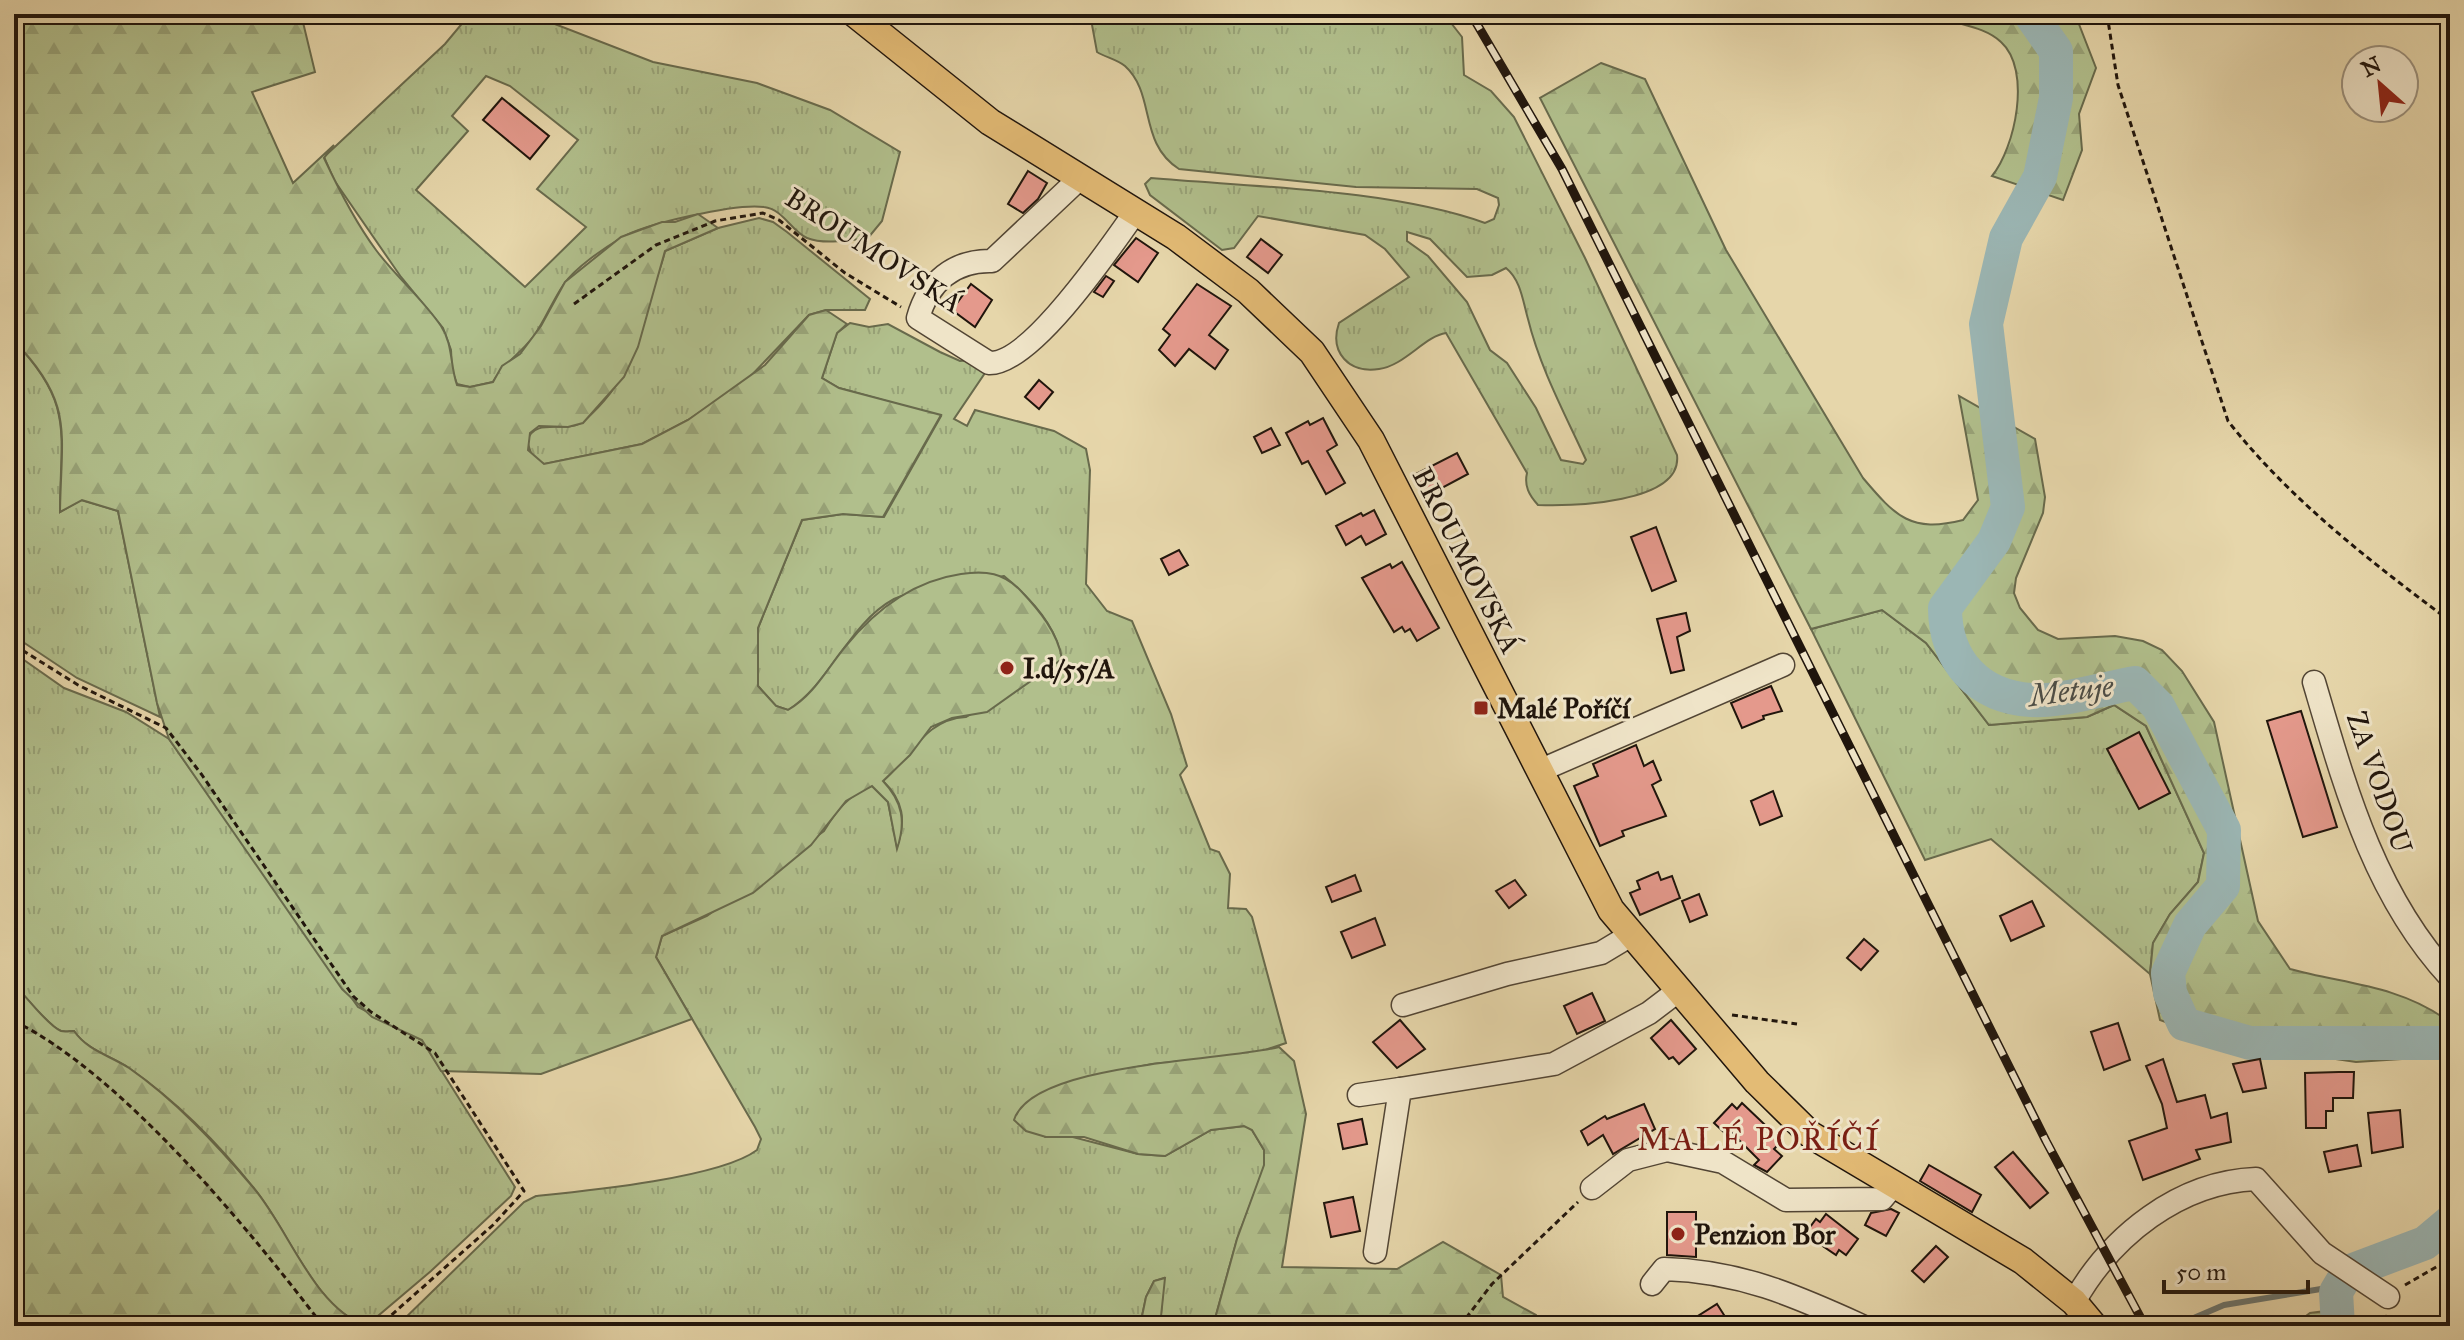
<svg xmlns="http://www.w3.org/2000/svg" width="2464" height="1340" font-family="'IM FELL Great Primer',serif">
	<style>
		.grass { fill: url(#grass-tufts); stroke: #686a4c; stroke-width: 2; fill-rule: evenodd }
		.forest { fill: url(#forest-firs); stroke: #686a4c; stroke-width: 2 }
		.lines { fill: none; stroke-linecap: round; stroke-linejoin: round }
		.stream { stroke: #6a7671; stroke-width: 6 }
		.river { stroke: #9bb6b4; stroke-width: 34 }
		.building { fill: #e4998c; stroke: #20150c; stroke-width: 2 }
		.minor-casing { stroke: #524534; stroke-width: 25 }
		.major-casing { stroke: #20150c; stroke-width: 29 }
		.path { stroke: #20150c; stroke-width: 3; stroke-dasharray: 6 4; stroke-linecap: butt }
		.minor { stroke: #efe4c8; stroke-width: 22 }
		.major { stroke: #e3bb75; stroke-width: 26 }
		.rail-casing { stroke: #20150c; stroke-width: 9 }
		.rail { stroke: #efe4c8; stroke-width: 6; stroke-dasharray: 18; stroke-linecap: butt }
		.poi-dot { fill: #8f2418; stroke: #efe4c8; stroke-width: 3 }
		.labels { text-anchor: middle; stroke-width: 6; stroke-linejoin: round; paint-order: stroke }
		.street-label { font-size: 28px; fill: #20150c; stroke: #efe4c8 }
		.poi-label { font-size: 28px; font-weight: bold; fill: #20150c; stroke: #efe4c8; text-anchor: start }
		.water-label { font-size: 30px; font-style: italic; fill: #4b4d47; stroke: #efe4c8 }
		.quarter-label { font-size: 32px; letter-spacing: 2px; fill: #7a1f14; stroke: #efe4c8 }
	</style>
	<defs>
		<pattern id="grass-tufts" width="24" height="20" patternUnits="userSpaceOnUse" patternTransform="scale(2)"><rect width="24" height="20" fill="#b1bf8c"/><path d="M3 7l-1-3M5 7V3M7 7l1-3M15 17l-1-3M17 17v-4M19 17l1-3" fill="none" stroke="#98a378"/></pattern>
		<pattern id="forest-firs" width="22" height="20" patternUnits="userSpaceOnUse" patternTransform="scale(2)"><rect width="22" height="20" fill="#b1bf8c"/><path d="M5 1l3.5 6h-7zM16 11l3.5 6h-7z" fill="#98a378"/></pattern>
	</defs>
	<rect width="100%" height="100%" fill="#e6d6aa"/>
	<filter id="stains"><feTurbulence type="fractalNoise" baseFrequency=".0025" numOctaves="4"/><feColorMatrix values="0 0 0 0 .2 0 0 0 0 .09 0 0 0 0 .02 0 0 0 .5 -.17"/></filter>
	<radialGradient id="worn" r=".72"><stop offset=".6" stop-color="#630" stop-opacity="0"/><stop offset="1" stop-color="#630" stop-opacity=".3"/></radialGradient>
	<g class="grass">
		<path d="M470 14H529L653 62 757 83 830 110 900 152 882 221 868 238C851 240 824 245 807 238 792 232 783 209 764 207 736 203 644 224 621 238 604 248 575 268 564 284 552 301 545 321 533 337 520 354 503 364 493 382L470 387 457 384 452 370 451 350 443 328 401 277 334 180 324 157 445 44ZM486 76 510 86 578 140 537 189 586 227 525 287 416 190 468 131 452 116Z"/>
		<path d="M1090 14H1444L1462 37 1464 75 1491 91 1514 117 1585 258 1677 455C1683 504 1571 506 1538 505 1529 495 1524 486 1527 473L1446 333C1425 336 1404 366 1379 369 1349 374 1329 352 1339 323L1409 277 1385 249 1365 235 1258 216 1234 248 1222 250 1150 195 1145 184 1151 178C1253 187 1390 189 1485 223L1494 219 1499 205 1498 198 1477 189 1356 187 1179 169C1138 143 1156 94 1125 66 1118 60 1105 57 1097 52ZM1407 232 1430 239 1467 277 1492 275 1506 268C1521 280 1523 302 1528 319 1540 368 1565 414 1586 460L1583 464 1561 460 1536 408 1507 363 1490 350 1467 302 1428 256 1407 241Z"/>
		<path d="M759 218 773 222 787 232 870 299 865 310H826L809 315 745 382 688 420 642 444 544 464 532 456 527 441C536 415 567 436 585 420 629 381 637 346 652 292 656 278 662 265 665 251L718 228Z"/>
		<path d="M850 323 869 327 888 324 940 352 960 361 972 360 987 370 954 419 967 426 975 410 1054 431 1086 449 1090 470 1086 584 1107 611 1132 621 1171 714 1187 766 1180 775 1210 849 1219 852 1230 874 1228 908 1246 909 1252 917 1286 1043 1253 1054 1152 1064 1092 1076 1046 1137 1069 1136 1138 1154 1165 1156 1211 1130 1245 1126 1252 1130 1264 1150 1265 1165 1237 1239 1213 1326H1160L1164 1278 1154 1281 1146 1297 1140 1326H397L524 1202 536 1196C586 1191 720 1178 757 1150L761 1139 755 1127 656 957 662 936 707 916 824 831C836 811 849 794 872 786L888 802 897 847C906 821 904 801 883 781 912 756 925 719 966 717L1061 659C1058 626 1028 596 1004 576 979 581 913 589 894 599 848 624 831 683 788 710L776 706 758 686V628L802 520 843 514 884 517 941 416 839 388 822 378 837 333Z"/>
		<path d="M14 341C75 404 60 433 60 512L81 500 118 511 160 717 77 678 14 636Z"/>
		<polygon points="1882,610 1926,643 1989,725 2087,717 2114,705 2146,726 2204,853 2198,882 2170,914 2153,943 2150,974 1991,839 1925,860 1811,629"/>
		<path d="M14 653 64 688 126 712 169 739 358 1007 422 1040 515 1187 511 1196 431 1271 366 1326C315 1308 289 1232 256 1191 221 1146 176 1101 129 1068 109 1055 88 1051 74 1031 70 1031 65 1032 61 1031 50 1027 21 992 14 983Z"/>
		<polygon points="1563,1318 1602,1322 1607,1326 1545,1326"/>
	</g>
	<g class="forest">
		<path d="M14 14H301L315 72 252 92 293 183 334 145 324 158C338 188 356 223 376 250 396 277 422 298 441 326 453 344 450 365 457 385L470 387 493 382 502 366 520 354 541 326 565 282 621 237 662 222H675L698 214 718 228 665 251 638 347 624 377 583 423 568 427 539 426 530 433 528 450 544 464 642 444 688 420 765 365 809 315 826 310 847 324 837 333 822 378 839 388 941 415 883 517 843 514 802 520 758 628V686L776 706 788 710C814 695 826 670 845 647 875 610 913 581 961 574 986 570 1004 573 1021 591 1039 610 1058 633 1062 659L987 712 952 718 931 727 910 755 883 781C903 802 906 822 897 849L888 802 872 786 846 801 811 845 753 893 662 936 656 957 692 1019 541 1074 441 1071 422 1040 372 1017 342 989 169 739 157 703 118 511 82 500 60 512C61 433 75 403 14 341Z"/>
		<path d="M1932 14H2075L2096 68 2079 114 2082 150 2063 200 1992 176C2015 148 2032 70 2001 42 1983 25 1954 25 1932 14Z"/>
		<path d="M1601 63 1645 79 1726 250 1863 478C1896 517 1911 533 1963 520L1978 500 1959 396 2035 439 2045 497 2043 513 2016 578 2014 593 2020 608 2038 630 2058 639 2115 636 2143 641 2162 650 2182 671 2214 722 2258 921 2290 969C2345 984 2396 985 2444 1018L2447 1056 2356 1062 2220 1042 2160 1020 2150 974 2153 943 2170 914 2198 882 2204 853 2146 726 2114 705 2087 717 1989 725 1926 643 1882 610 1811 629 1540 98Z"/>
		<path d="M14 983C21 992 50 1027 61 1031 65 1032 70 1031 74 1031 88 1051 109 1055 129 1068 175 1100 216 1144 252 1186 289 1228 312 1306 366 1326H14Z"/>
		<path d="M1279 1047 1294 1061 1306 1114 1282 1267 1397 1269 1443 1242 1501 1275 1503 1297 1536 1315 1541 1326H1213L1237 1239 1264 1165V1150L1252 1130 1244 1126 1211 1130 1165 1156 1138 1154 1084 1137H1046L1026 1131 1014 1120C1032 1062 1226 1061 1279 1047Z"/>
		<polygon points="1165,1278 1160,1326 1140,1326 1146,1297 1154,1281"/>
		<polygon points="2348,1308 2356,1326 2293,1326 2310,1313"/>
	</g>
	<g class="lines">
		<g class="stream">
			<polyline points="14,1311 37,1326"/>
			<polyline points="2175,1326 2224,1305 2339,1286"/>
		</g>
		<g class="river">
			<path d="M2030 14 2056 51V98L2040 177 2006 238 1986 324 2008 507 1994 541 1945 608C1945 661 1979 697 2031 700 2061 702 2105 688 2135 683L2158 706 2224 830 2223 886 2190 925 2168 973 2170 993 2184 1024 2250 1043H2450"/>
			<polyline points="2338,1326 2336,1292 2348,1272 2425,1243 2450,1222"/>
		</g>
	</g>
	<g class="building">
		<polygon points="502,98 549,136 530,159 483,120"/>
		<polygon points="1028,171 1047,183 1038,199 1023,213 1008,204"/>
		<polygon points="1136,238 1158,253 1138,282 1114,265"/>
		<polygon points="1261,239 1282,255 1268,273 1247,257"/>
		<polygon points="1106,276 1114,281 1103,297 1094,292"/>
		<polygon points="971,284 992,300 975,327 952,310"/>
		<polygon points="1197,284 1231,306 1209,335 1228,350 1215,369 1189,349 1175,366 1159,350 1170,335 1163,329"/>
		<polygon points="1039,380 1053,392 1039,409 1025,397"/>
		<polygon points="1323,418 1337,445 1327,451 1345,483 1326,494 1308,461 1302,464 1286,433 1308,421 1310,425"/>
		<polygon points="1271,428 1280,445 1262,453 1254,437"/>
		<polygon points="1457,453 1468,474 1427,496 1416,474"/>
		<polygon points="1374,510 1386,534 1366,545 1361,536 1346,545 1336,526 1361,513 1363,516"/>
		<polygon points="1656,527 1676,581 1652,591 1631,537"/>
		<polygon points="1179,550 1188,565 1169,575 1161,559"/>
		<polygon points="1402,562 1439,628 1417,641 1410,629 1405,632 1402,627 1394,632 1362,578 1390,564 1392,568"/>
		<polygon points="1686,613 1690,631 1677,637 1684,670 1671,673 1657,619"/>
		<polygon points="1771,686 1782,711 1763,716 1764,719 1742,728 1731,703"/>
		<polygon points="2301,711 2337,827 2303,837 2267,721"/>
		<polygon points="2139,732 2170,793 2139,809 2107,749"/>
		<polygon points="1636,745 1644,766 1653,761 1661,780 1652,785 1666,816 1622,831 1624,836 1600,846 1574,786 1598,776 1593,764"/>
		<polygon points="1773,791 1782,816 1760,825 1751,801"/>
		<polygon points="1658,872 1661,880 1672,876 1680,898 1640,915 1630,893 1640,889 1637,881"/>
		<polygon points="1355,875 1361,891 1332,902 1326,887"/>
		<polygon points="1515,880 1526,895 1509,908 1496,891"/>
		<polygon points="1699,894 1707,915 1690,922 1682,901"/>
		<polygon points="2032,901 2044,926 2011,941 2000,916"/>
		<polygon points="1375,918 1385,945 1352,958 1341,932"/>
		<polygon points="1864,939 1878,951 1861,970 1847,958"/>
		<polygon points="1592,993 1605,1021 1577,1034 1564,1006"/>
		<polygon points="1400,1020 1425,1049 1397,1068 1373,1042"/>
		<polygon points="1671,1020 1696,1049 1679,1064 1673,1057 1669,1059 1651,1038"/>
		<polygon points="2118,1023 2130,1060 2104,1070 2091,1032"/>
		<polygon points="2163,1059 2177,1102 2205,1095 2211,1118 2227,1113 2231,1142 2196,1150 2200,1159 2143,1180 2129,1141 2167,1128 2162,1104 2146,1066"/>
		<polygon points="2260,1059 2266,1088 2243,1092 2233,1064"/>
		<polygon points="2339,1072 2354,1072 2353,1098 2333,1098 2333,1111 2326,1111 2326,1128 2306,1128 2305,1073"/>
		<polygon points="1742,1103 1782,1141 1774,1149 1782,1156 1767,1172 1754,1165 1759,1160 1731,1132 1728,1136 1714,1123 1732,1104 1737,1109"/>
		<polygon points="1644,1104 1655,1129 1613,1154 1603,1135 1588,1145 1581,1131 1605,1116 1607,1119"/>
		<polygon points="2400,1110 2403,1147 2372,1153 2368,1113"/>
		<polygon points="1362,1119 1367,1144 1343,1149 1338,1124"/>
		<polygon points="2357,1145 2361,1166 2329,1172 2324,1152"/>
		<polygon points="2013,1152 2048,1193 2030,1208 1995,1167"/>
		<polygon points="1929,1165 1981,1195 1972,1212 1920,1181"/>
		<polygon points="1353,1197 1360,1231 1331,1237 1324,1203"/>
		<polygon points="1891,1209 1899,1213 1886,1236 1865,1225 1871,1213"/>
		<polygon points="1667,1212 1696,1212 1696,1257 1667,1255"/>
		<polygon points="1826,1214 1858,1239 1846,1255 1839,1250 1836,1255 1805,1234 1816,1219 1820,1222"/>
		<polygon points="1936,1246 1948,1257 1924,1282 1912,1271"/>
		<polygon points="1717,1304 1731,1326 1682,1326"/>
	</g>
	<g class="lines">
		<defs>
			<g id="minor">
				<path d="M1079 179 992 261C954 260 928 282 918 318L989 363C1031 365 1112 245 1136 211"/>
				<path d="M2314 682C2345 787 2374 895 2450 977"/>
				<polyline points="1539,771 1783,665"/>
				<polyline points="1403,1005 1507,974 1601,953 1631,935"/>
				<polyline points="1359,1095 1400,1089"/>
				<polyline points="1592,1188 1628,1160 1667,1150 1723,1162 1786,1200 1882,1199 1893,1186"/>
				<polyline points="1375,1252 1400,1089 1554,1064 1649,1013 1678,991"/>
				<path d="M1652 1284 1664 1269C1739 1271 1794 1295 1862 1326"/>
				<path d="M2074 1302C2111 1236 2179 1182 2256 1179L2322 1253 2388 1297"/>
			</g>
			<polyline id="major" points="855,14 990,122 1176,237 1248,291 1312,352 1371,440 1611,910 1757,1082 1811,1135 2023,1261 2074,1302 2094,1326"/>
		</defs>
		<use href="#minor" class="minor-casing"/>
		<use href="#major" class="major-casing"/>
		<g class="path">
			<path d="M2107 14 2118 85 2228 421C2289 499 2371 562 2450 621"/>
			<polyline points="574,304 656,245 715,221 763,213 779,220 845,273 901,307"/>
			<polyline points="14,645 78,685 166,728 202,775 353,996 371,1012 435,1053 524,1191 493,1225 379,1326"/>
			<polyline points="1732,1015 1797,1024"/>
			<path d="M14 1021C122 1074 249 1229 323 1326"/>
			<polyline points="2405,1285 2450,1259"/>
			<polyline points="2385,1315 2387,1326"/>
			<polyline points="1460,1326 1492,1284 1578,1202"/>
		</g>
		<use href="#minor" class="minor"/>
		<use href="#major" class="major"/>
		<defs>
			<polyline id="rail" points="1471,14 1562,169 2046,1141 2145,1326"/>
		</defs>
		<use href="#rail" class="rail-casing"/>
		<use href="#rail" class="rail"/>
	</g>
	<g class="poi-dot">
		<circle cx="1007" cy="668" r="8"/>
		<rect x="1473" y="700" width="16" height="16" rx="4"/>
		<circle cx="1678" cy="1234" r="8"/>
	</g>
	<g class="labels">
		<g class="street-label">
			<text transform="translate(874 250) rotate(33)" y="10">BROUMOVSKÁ</text>
			<text transform="translate(1467 560) rotate(63)" y="10">BROUMOVSKÁ</text>
			<text transform="translate(2380 782) rotate(71)" y="10">ZA VODOU</text>
		</g>
		<g class="poi-label">
			<text x="1023" y="678">I.d/55/A</text>
			<text x="1497" y="718">Malé Poříčí</text>
			<text x="1694" y="1244">Penzion Bor</text>
		</g>
		<g class="water-label">
			<text transform="translate(2071 691) rotate(-7)" y="10">Metuje</text>
		</g>
		<g class="quarter-label">
			<text x="1759" y="1150">MALÉ POŘÍČÍ</text>
		</g>
	</g>
	<rect width="2464" height="1340" fill="none" stroke="#e6d6aa" stroke-width="48"/>
	<rect x="16" y="16" width="2432" height="1308" fill="none" stroke="#20150c" stroke-width="4"/>
	<rect x="24" y="24" width="2416" height="1292" fill="none" stroke="#20150c" stroke-width="2"/>
	<g transform="translate(2380 84) rotate(333)"><circle r="38" fill="#efe4c8" stroke="#9c917d" stroke-width="2"/>
	<path d="M0-6L14 30L0 20L-14 30Z" fill="#8f2418"/>
	<text y="-12" font-size="22" font-weight="bold" text-anchor="middle" fill="#20150c">N</text>
	</g>
	<path d="M2164 1280v12h144v-12" fill="none" stroke="#20150c" stroke-width="4"/>
	<text x="2176" y="1280" font-size="24" fill="#20150c" stroke="#efe4c8" stroke-width="6" paint-order="stroke">50 m</text>
	<rect width="100%" height="100%" filter="url(#stains)"/>
	<rect width="100%" height="100%" fill="url(#worn)"/>
</svg>
